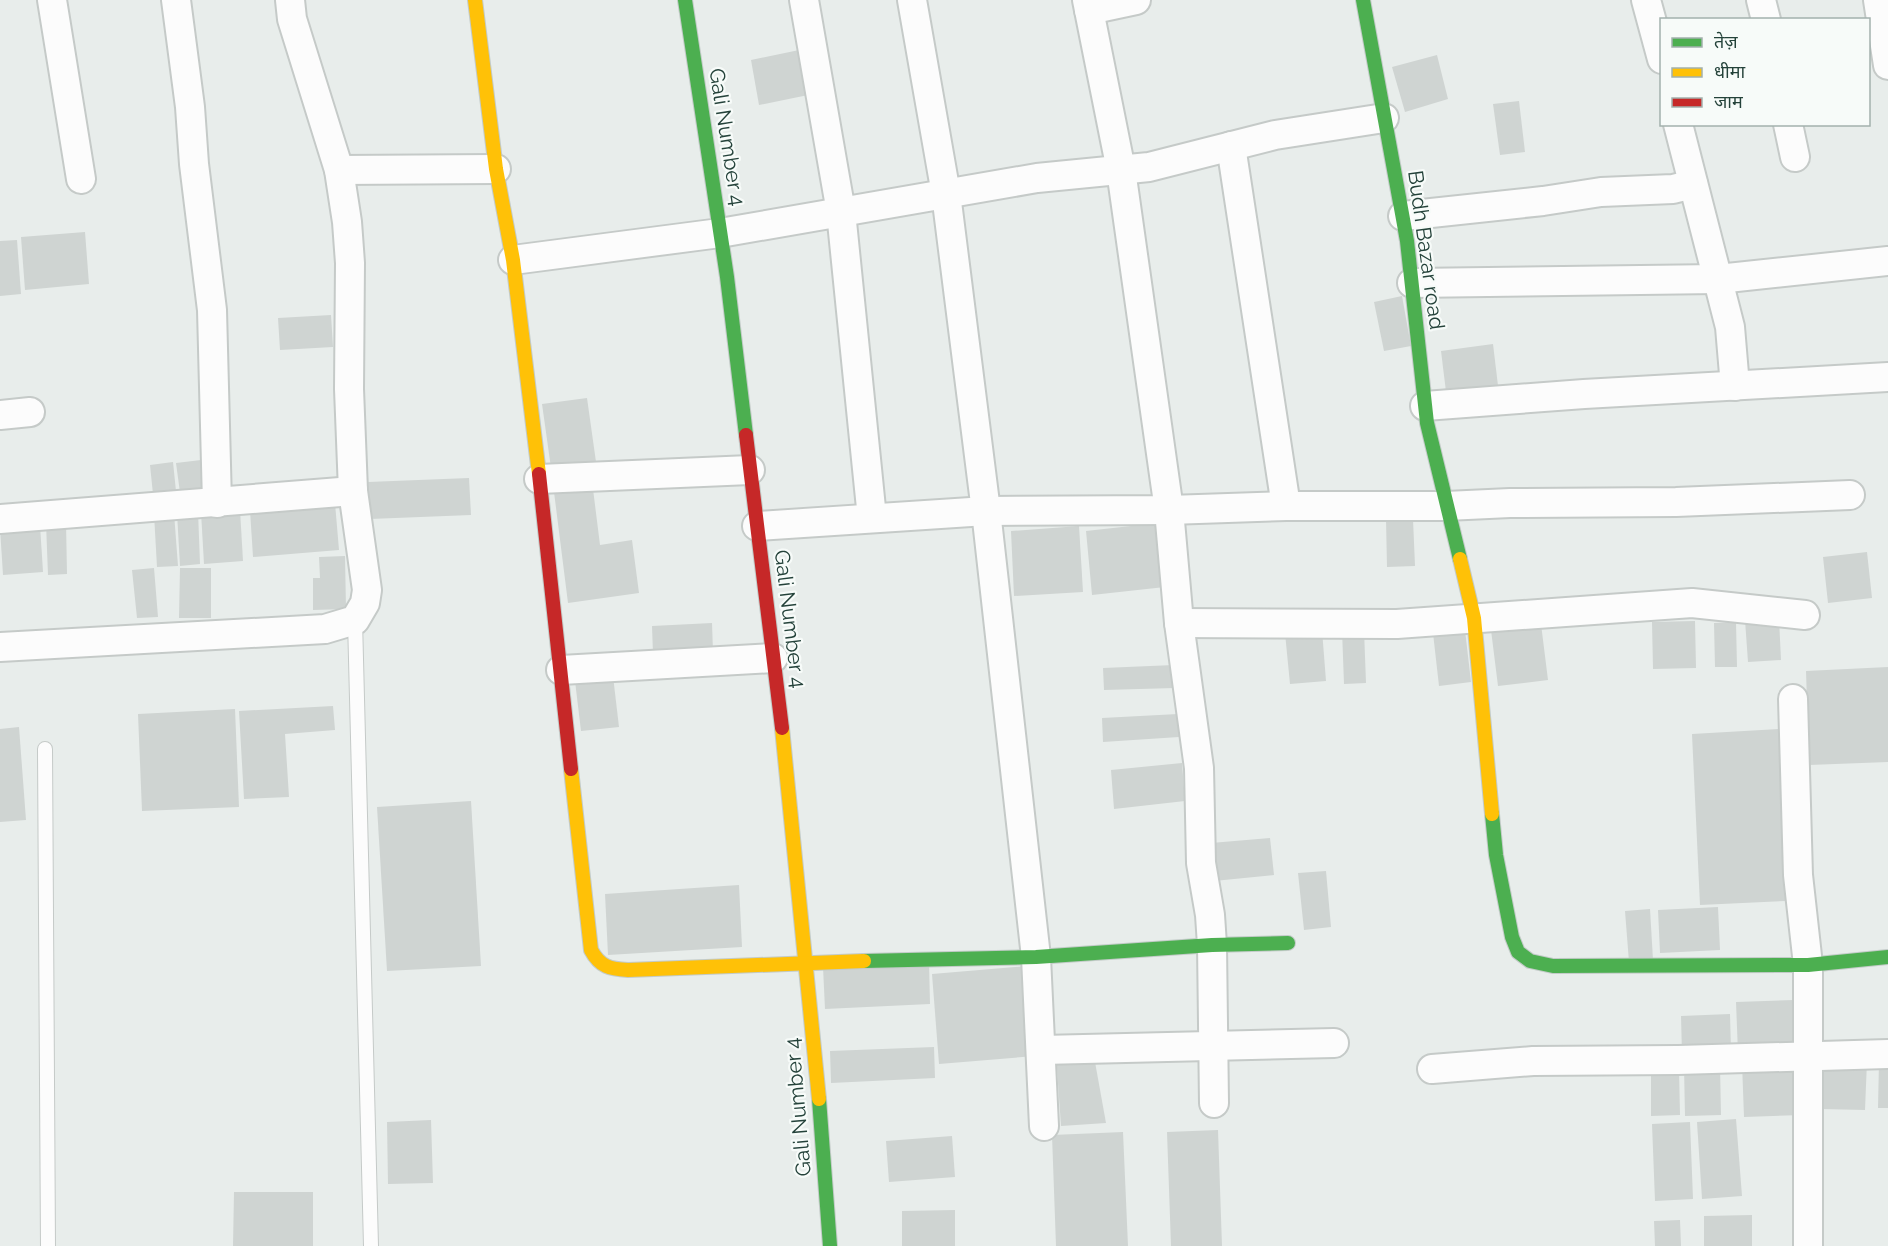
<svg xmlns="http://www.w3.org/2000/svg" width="1888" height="1246" font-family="Raleway,'Noto Sans Devanagari',sans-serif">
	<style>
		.building { fill: #cfd4d2 }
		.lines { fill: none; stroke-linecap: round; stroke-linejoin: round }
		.lane-casing { stroke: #c5cac8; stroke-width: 16 }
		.street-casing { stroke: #c5cac8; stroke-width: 32 }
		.fast-casing { stroke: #c3cbc8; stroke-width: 16 }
		.slow-casing { stroke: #c3cbc8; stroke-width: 16 }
		.jam-casing { stroke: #c3cbc8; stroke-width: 16 }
		.lane { stroke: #fcfcfc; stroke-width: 14 }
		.street { stroke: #fcfcfc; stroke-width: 28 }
		.fast { stroke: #4caf50; stroke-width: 14 }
		.slow { stroke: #ffc107; stroke-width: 14 }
		.jam { stroke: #c62828; stroke-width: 14 }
		.labels { text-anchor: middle; stroke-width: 4.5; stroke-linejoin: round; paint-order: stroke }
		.street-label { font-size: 21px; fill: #24423a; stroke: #f7fbf9 }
	</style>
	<rect width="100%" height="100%" fill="#e8edeb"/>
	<g class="building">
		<polygon points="804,49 813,94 759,105 751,60"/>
		<polygon points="1437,55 1448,99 1405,112 1392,67"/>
		<polygon points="1519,101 1525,152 1500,155 1493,104"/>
		<polygon points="85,232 89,284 25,290 21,237"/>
		<polygon points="17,240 21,294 0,296 0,241"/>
		<polygon points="1402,296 1411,346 1384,351 1374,302"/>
		<polygon points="331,315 333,347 280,350 278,318"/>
		<polygon points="1493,344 1499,394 1447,400 1441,351"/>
		<polygon points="587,398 596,462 551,468 542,404"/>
		<polygon points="201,460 206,497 181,500 176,463"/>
		<polygon points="173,462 177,501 154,504 150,465"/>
		<polygon points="469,478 471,515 370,519 368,482"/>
		<polygon points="593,489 600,545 632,540 639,593 568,603 554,492"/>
		<polygon points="335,503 339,550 253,557 250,510"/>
		<polygon points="240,510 243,561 204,564 201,512"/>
		<polygon points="198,511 200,564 180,566 177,513"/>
		<polygon points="174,513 178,566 157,567 154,514"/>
		<polygon points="1386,519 1413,519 1415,566 1387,567"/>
		<polygon points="66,522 67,574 48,575 46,523"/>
		<polygon points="1158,523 1165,587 1092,595 1086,531"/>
		<polygon points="40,525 43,572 3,575 0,528"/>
		<polygon points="1079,526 1083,592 1014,596 1011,531"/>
		<polygon points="1867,552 1872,598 1828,603 1823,557"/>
		<polygon points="345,556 346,609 313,610 313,578 320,578 319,557"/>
		<polygon points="154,568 158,617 137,618 132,570"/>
		<polygon points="180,568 211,568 211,618 179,618"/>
		<polygon points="1779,619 1781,660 1748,662 1745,620"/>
		<polygon points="1695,621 1696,668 1653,669 1652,622"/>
		<polygon points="1736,622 1737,667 1715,667 1714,623"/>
		<polygon points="712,623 713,652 653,654 652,626"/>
		<polygon points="1541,624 1548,680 1498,686 1491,630"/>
		<polygon points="1322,630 1326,681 1290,684 1285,633"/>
		<polygon points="1342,630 1364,630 1366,683 1344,684"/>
		<polygon points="1465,630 1471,682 1439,686 1433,633"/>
		<polygon points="1174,665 1175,688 1104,690 1103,668"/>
		<polygon points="1888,667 1888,762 1809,765 1806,671"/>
		<polygon points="613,676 619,727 581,731 575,681"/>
		<polygon points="333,706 335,730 285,734 289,797 244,799 239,711"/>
		<polygon points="235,709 239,807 142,811 138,714"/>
		<polygon points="1178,714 1179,737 1103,742 1102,718"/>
		<polygon points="19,727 26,820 0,822 0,729"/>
		<polygon points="1779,729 1786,901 1700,905 1692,734"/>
		<polygon points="1182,763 1185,801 1114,809 1111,770"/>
		<polygon points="471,801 481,966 387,971 377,807"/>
		<polygon points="1270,838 1274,875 1214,881 1211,843"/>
		<polygon points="1326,871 1331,927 1304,930 1298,873"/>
		<polygon points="739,885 742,947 608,955 605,894"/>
		<polygon points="1718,907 1720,950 1660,953 1658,910"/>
		<polygon points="1650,909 1653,960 1629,962 1625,911"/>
		<polygon points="929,962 930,1004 825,1009 823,967"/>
		<polygon points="1028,966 1035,1056 939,1064 932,974"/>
		<polygon points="1794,1000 1796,1050 1738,1053 1736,1002"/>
		<polygon points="1730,1014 1731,1051 1682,1054 1681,1016"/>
		<polygon points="934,1047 935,1078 831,1083 830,1051"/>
		<polygon points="1056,1054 1095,1062 1106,1123 1061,1126"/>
		<polygon points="1821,1060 1867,1061 1865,1110 1820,1109"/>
		<polygon points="1879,1061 1888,1061 1888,1108 1878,1108"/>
		<polygon points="1800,1062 1802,1115 1744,1117 1742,1063"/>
		<polygon points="1720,1066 1721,1115 1685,1116 1684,1067"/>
		<polygon points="1651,1069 1679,1069 1680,1115 1651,1116"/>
		<polygon points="1736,1119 1742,1196 1702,1199 1697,1122"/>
		<polygon points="431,1120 433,1183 388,1184 387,1122"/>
		<polygon points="1690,1122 1693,1199 1655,1201 1652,1124"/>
		<polygon points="1218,1130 1222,1246 1171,1246 1167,1132"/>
		<polygon points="1123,1132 1128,1246 1056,1246 1052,1135"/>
		<polygon points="952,1136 955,1177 889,1182 886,1141"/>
		<polygon points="234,1192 313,1192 313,1246 233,1246"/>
		<polygon points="955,1210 955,1246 902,1246 902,1211"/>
		<polygon points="1752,1215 1752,1246 1704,1246 1704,1216"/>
		<polygon points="1680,1220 1681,1246 1655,1246 1654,1221"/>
	</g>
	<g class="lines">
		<defs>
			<g id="lane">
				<polyline points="355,620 371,1246"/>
				<polyline points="45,749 48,1246"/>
			</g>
			<g id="street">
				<polyline points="52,0 81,179"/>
				<polyline points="176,0 190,107 194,164 212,310 217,503"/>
				<polyline points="804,0 841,212 872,518"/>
				<polyline points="912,0 946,194 986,511 1036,957 1044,1126"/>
				<polyline points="1087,0 1121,170 1169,510 1179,623 1199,768 1201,863 1210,915 1212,945 1214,1103"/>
				<polyline points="1646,0 1662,59"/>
				<polyline points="1761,0 1766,20"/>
				<polyline points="1878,0 1888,65"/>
				<polyline points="1089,10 1136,0"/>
				<polyline points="1678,124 1730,327 1735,386"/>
				<polyline points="1788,124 1795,157"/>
				<polyline points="1231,146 1286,506"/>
				<polyline points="339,170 496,169"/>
				<polyline points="1403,216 1543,201 1601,192 1673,189 1693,184"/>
				<polyline points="513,260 720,233 1037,178 1149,167 1275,135 1384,118"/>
				<polyline points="1412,283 1718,279 1888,261"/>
				<polyline points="1425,406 1584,394 1888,377"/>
				<polyline points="0,415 30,412"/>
				<polyline points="539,479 750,470"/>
				<polyline points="0,519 353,491"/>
				<polyline points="757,526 986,511 1169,510 1286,506 1446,506 1510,503 1676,502 1850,495"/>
				<polyline points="1179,623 1397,624 1692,603 1805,615"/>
				<polyline points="0,647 325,629 355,620 365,603 367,590 353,491 349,389 350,263 347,222 339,170 292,19 290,0"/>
				<polyline points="561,670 773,658"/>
				<polyline points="1793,699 1798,875 1808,965 1808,1246"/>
				<polyline points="1042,1050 1334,1043"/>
				<polyline points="1432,1069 1533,1061 1678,1060 1888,1054"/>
			</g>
			<g id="fast">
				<polyline points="685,0 727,277 746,435"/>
				<polyline points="1363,0 1407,241 1427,423 1460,559"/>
				<polyline points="1492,814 1496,855 1512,937 1518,952 1530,961 1553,966 1808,965 1888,957"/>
				<polyline points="864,961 1036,957 1212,945 1288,943"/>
				<polyline points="819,1099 830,1246"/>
			</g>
			<g id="slow">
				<polyline points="475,0 496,169 513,260 539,474"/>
				<polyline points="1460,559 1474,618 1492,814"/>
				<polyline points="782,728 819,1099"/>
				<path d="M571 769 591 950C600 967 610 969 628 970L864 961"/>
			</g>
			<g id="jam">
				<polyline points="746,435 782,728"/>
				<polyline points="539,474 571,769"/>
			</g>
		</defs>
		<use href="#lane" class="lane-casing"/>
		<use href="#street" class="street-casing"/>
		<use href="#fast" class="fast-casing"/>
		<use href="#slow" class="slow-casing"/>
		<use href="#jam" class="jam-casing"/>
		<use href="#lane" class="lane"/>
		<use href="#street" class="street"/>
		<use href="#fast" class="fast"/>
		<use href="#slow" class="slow"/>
		<use href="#jam" class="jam"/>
	</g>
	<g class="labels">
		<g class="street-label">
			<text transform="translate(727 137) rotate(81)" y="7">Gali Number 4</text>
			<text transform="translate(1426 250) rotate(82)" y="7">Budh Bazar road</text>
			<text transform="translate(790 619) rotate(83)" y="7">Gali Number 4</text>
			<text transform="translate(798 1107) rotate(-95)" y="7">Gali Number 4</text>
		</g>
	</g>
	<rect x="1660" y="18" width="210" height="108" fill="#f7fbf9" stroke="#a3b1ad" stroke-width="1.5"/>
	<rect x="1672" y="38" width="30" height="9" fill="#4caf50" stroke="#a3b1ad" stroke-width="1.5"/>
	<text x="1714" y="48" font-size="18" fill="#24423a">तेज़</text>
	<rect x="1672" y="68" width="30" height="9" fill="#ffc107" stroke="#a3b1ad" stroke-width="1.5"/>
	<text x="1714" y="78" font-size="18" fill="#24423a">धीमा</text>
	<rect x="1672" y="98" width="30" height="9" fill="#c62828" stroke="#a3b1ad" stroke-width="1.5"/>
	<text x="1714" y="108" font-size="18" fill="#24423a">जाम</text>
</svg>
